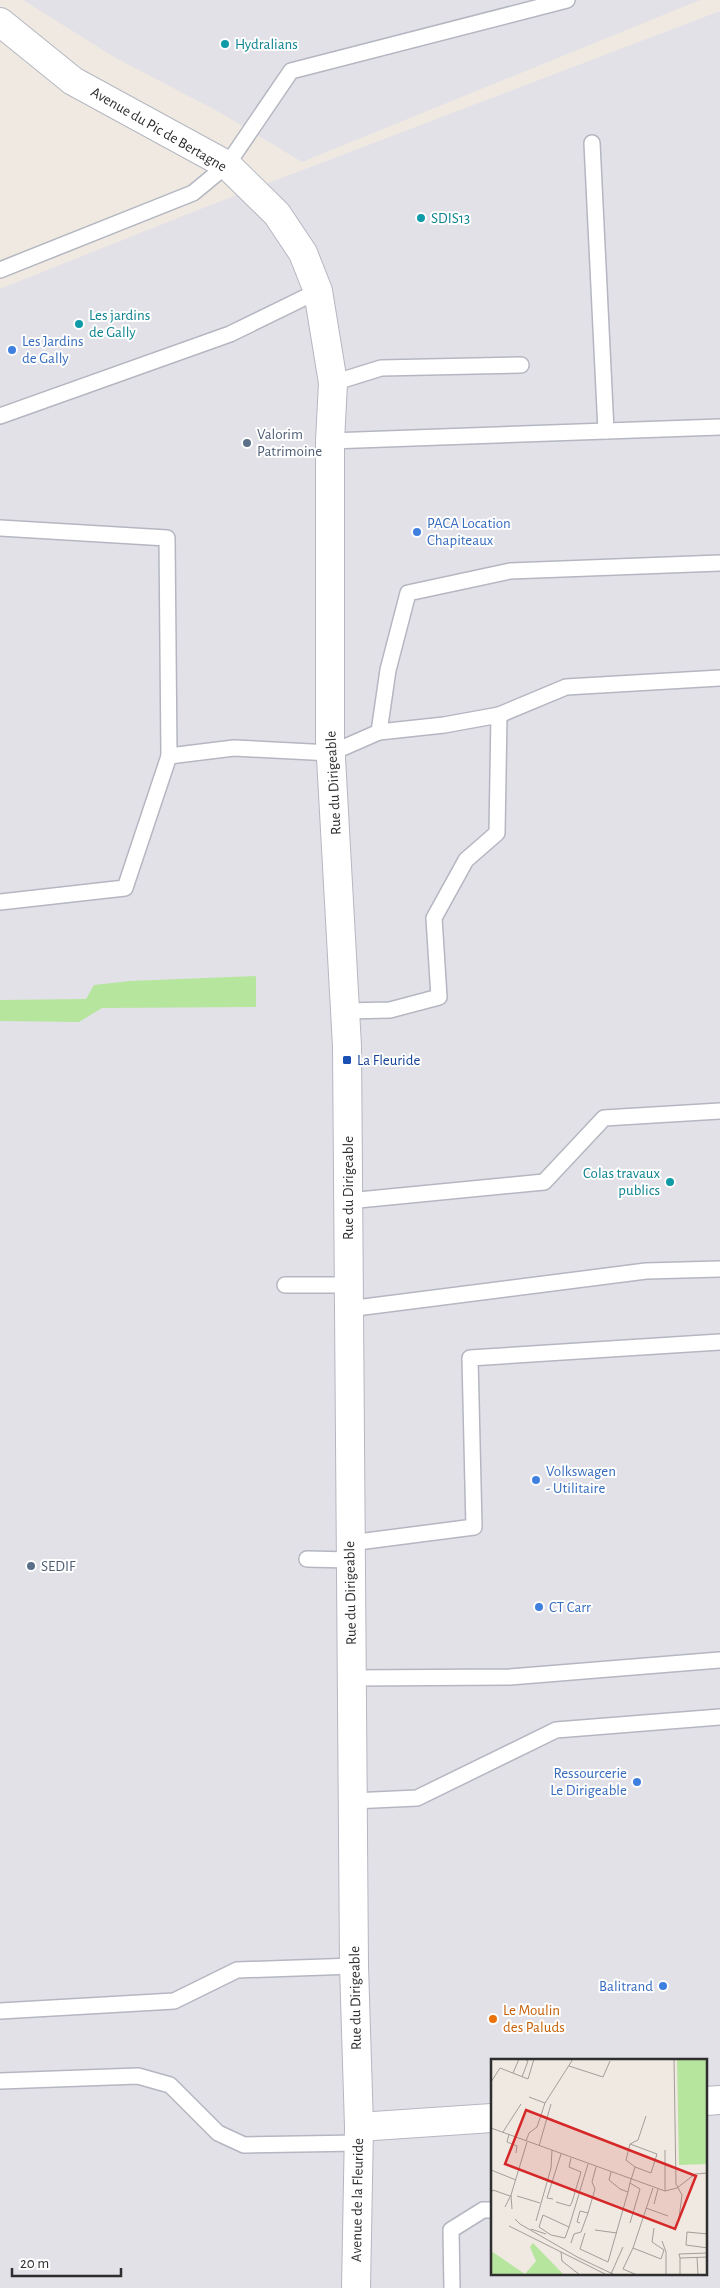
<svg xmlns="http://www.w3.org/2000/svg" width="720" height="2288" font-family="'Alegreya Sans',sans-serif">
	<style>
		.industrial { fill: #e3e1e8; fill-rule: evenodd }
		.grass { fill: #b6e59e }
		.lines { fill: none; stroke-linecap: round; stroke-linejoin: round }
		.service-casing { stroke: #b4b7c1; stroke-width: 18 }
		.minor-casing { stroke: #b4b7c1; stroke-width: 30 }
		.service { stroke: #fff; stroke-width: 15 }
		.minor { stroke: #fff; stroke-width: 28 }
		.culture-dot { fill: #0f9aa8; stroke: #fff; stroke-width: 2 }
		.shop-dot { fill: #3f7fe0; stroke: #fff; stroke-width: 2 }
		.service-dot { fill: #5c6f8a; stroke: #fff; stroke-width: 2 }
		.transit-dot { fill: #1a4fb4; stroke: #fff; stroke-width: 2 }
		.food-dot { fill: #e8710a; stroke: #fff; stroke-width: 2 }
		.labels { text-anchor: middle; stroke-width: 4; stroke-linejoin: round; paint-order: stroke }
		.culture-label { font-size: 15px; fill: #0d838f; stroke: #fff; text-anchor: start }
		.street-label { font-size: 15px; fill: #2e2e2e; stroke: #fff }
		.shop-label { font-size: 15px; fill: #366cbe; stroke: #fff; text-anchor: start }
		.service-label { font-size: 15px; fill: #4e5e75; stroke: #fff; text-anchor: start }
		.transit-label { font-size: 15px; fill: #164399; stroke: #fff; text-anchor: start }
		.food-label { font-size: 15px; fill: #c56008; stroke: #fff; text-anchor: start }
		.inset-road { fill: none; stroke: #a29e99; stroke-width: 1 }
		.view { fill: #d62828; fill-opacity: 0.15; stroke: #d62828; stroke-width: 2.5 }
		.inset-edge { fill: none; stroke: #2e2e2e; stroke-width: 2.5 }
	</style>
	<rect width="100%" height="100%" fill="#efe9e1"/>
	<g class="industrial">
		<polygon points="23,0 700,0 302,162 219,112 114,57"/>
		<path d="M720 11V2288H0V289L208 206ZM492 2060H706V2274H492Z"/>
	</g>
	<polygon class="grass" points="256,976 256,1007 102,1008 79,1022 0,1021 0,1000 86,999 94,985 130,981"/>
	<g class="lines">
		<defs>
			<g id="service">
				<polyline points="592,143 606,431"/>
				<polyline points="0,270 193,193 227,165 291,71 567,0"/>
				<polyline points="333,383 381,368 521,365"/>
				<polyline points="0,416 230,334 318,291"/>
				<polyline points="330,441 720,427"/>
				<polyline points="0,528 167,538 169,756"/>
				<polyline points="499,715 566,687 720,678"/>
				<polyline points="0,902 125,888 169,756 234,748 331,753 379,732 388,670 408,593 510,571 720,563"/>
				<polyline points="345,1011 390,1010 439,997 434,918 466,860 497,833 499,715 444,725 379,732"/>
				<polyline points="348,1201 544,1182 604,1118 720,1111"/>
				<polyline points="285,1285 348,1285"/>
				<polyline points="348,1309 646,1271 720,1269"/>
				<polyline points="350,1543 474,1527 470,1358 720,1342"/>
				<polyline points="307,1559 349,1560"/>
				<polyline points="352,1678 510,1677 720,1660"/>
				<polyline points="352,1801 417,1798 556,1730 720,1717"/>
				<polyline points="0,2011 174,2001 237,1970 354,1966"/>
				<polyline points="0,2081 138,2076 170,2085 218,2133 244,2145 358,2143"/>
				<polyline points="452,2288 451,2230 483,2210 492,2210"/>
			</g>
			<g id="minor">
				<polyline points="0,22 73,81 227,165 277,214 303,253 318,291 333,383 330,441 330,740 347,1046 354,1966 359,2127 356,2288"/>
				<polyline points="706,2101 720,2100"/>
				<polyline points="359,2127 492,2118"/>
			</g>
		</defs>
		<use href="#service" class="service-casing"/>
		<use href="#minor" class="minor-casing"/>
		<use href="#service" class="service"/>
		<use href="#minor" class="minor"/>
	</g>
	<g class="culture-dot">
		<circle cx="225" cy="44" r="5"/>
		<circle cx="421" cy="218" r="5"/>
		<circle cx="79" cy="324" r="5"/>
		<circle cx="670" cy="1182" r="5"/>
	</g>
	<g class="shop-dot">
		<circle cx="12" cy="350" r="5"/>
		<circle cx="417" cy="532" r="5"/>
		<circle cx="536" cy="1480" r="5"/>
		<circle cx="539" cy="1607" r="5"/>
		<circle cx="637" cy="1782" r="5"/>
		<circle cx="663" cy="1986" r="5"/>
	</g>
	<g class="service-dot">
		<circle cx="247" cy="443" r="5"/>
		<circle cx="31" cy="1566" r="5"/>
	</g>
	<rect class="transit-dot" x="342" y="1055" width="10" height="10" rx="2.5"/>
	<circle class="food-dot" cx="493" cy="2019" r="5"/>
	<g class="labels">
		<g class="culture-label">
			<text x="235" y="49">Hydralians</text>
			<text x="431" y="223">SDIS13</text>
			<text x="89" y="320">Les jardins<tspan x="89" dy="17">de Gally</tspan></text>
			<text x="660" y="1178" text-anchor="end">Colas travaux<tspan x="660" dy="17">publics</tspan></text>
		</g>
		<g class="street-label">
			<text transform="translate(159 129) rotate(30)" y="5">Avenue du Pic de Bertagne</text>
			<text transform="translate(333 783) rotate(-93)" y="5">Rue du Dirigeable</text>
			<text transform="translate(348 1188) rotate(-90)" y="5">Rue du Dirigeable</text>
			<text transform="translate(350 1593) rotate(-91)" y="5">Rue du Dirigeable</text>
			<text transform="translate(355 1998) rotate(-91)" y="5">Rue du Dirigeable</text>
			<text transform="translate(357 2200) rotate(-89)" y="5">Avenue de la Fleuride</text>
		</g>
		<g class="shop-label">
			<text x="22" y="346">Les Jardins<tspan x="22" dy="17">de Gally</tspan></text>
			<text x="427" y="528">PACA Location<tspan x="427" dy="17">Chapiteaux</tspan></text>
			<text x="546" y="1476">Volkswagen<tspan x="546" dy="17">- Utilitaire</tspan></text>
			<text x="549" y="1612">CT Carr</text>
			<text x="627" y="1778" text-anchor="end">Ressourcerie<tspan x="627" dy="17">Le Dirigeable</tspan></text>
			<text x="653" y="1991" text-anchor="end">Balitrand</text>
		</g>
		<g class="service-label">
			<text x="257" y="439">Valorim<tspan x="257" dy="17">Patrimoine</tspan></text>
			<text x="41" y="1571">SEDIF</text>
		</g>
		<g class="transit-label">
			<text x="357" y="1065">La Fleuride</text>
		</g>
		<g class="food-label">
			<text x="503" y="2015">Le Moulin<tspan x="503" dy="17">des Paluds</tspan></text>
		</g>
	</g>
	<g transform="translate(491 2059)">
		<rect width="216" height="216" fill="#efe9e1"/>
		<path d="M42 184 73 216H0V192L34 215 45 202 39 188Z" fill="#b6e59e"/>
		<path d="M186 0H216V105L188 106Z" fill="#b6e59e"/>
		<path class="inset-road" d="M183 0 185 125 191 136 188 159M78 7 112 18 119 2M22 14 28 0M31 18 37 2 33 0M0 23 9 9 37 20 43 0M54 44 82 0M0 69 174 132 186 129 204 115 217 114M12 73 30 45M18 75 16 83 26 87 25 94M35 82 38 74 46 68 54 44 38 38M139 85 166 95 160 114 144 108M48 87 60 45M0 111 25 121M120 113 118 121 129 130 137 133 139 124M162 129 142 189 170 200 173 191 161 183 163 169M174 132V91M0 134 2 131 19 137M20 136 36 83M26 137 49 144M62 140 56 139 70 95M65 143 79 147 81 143 90 113 78 108 80 99M163 145 167 130M14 148 20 136 21 150M155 149 177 157M52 156 78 168 74 179 60 176 48 168ZM24 160 29 165 88 199 124 216M45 162 60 109 61 91M89 164 86 163 89 152 97 154M139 164 149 130 139 124 144 108 135 101 139 85 147 81 155 57M18 167 116 216M78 168 97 105M40 170 55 175M104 171 126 174M94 174 89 190 117 203 137 133M217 175 196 173 195 186 217 189M171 182 175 193V216M80 184 83 175 90 173 97 154 104 130 101 123 105 108M142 189 132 210 146 216M70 193 71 202 89 216M206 198 207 216M189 199 188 195 217 194M120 215 132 188M189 216V199L217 198"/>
		<path class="view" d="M35 51 205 117 184 170 14 105Z"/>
		<rect width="216" height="216" class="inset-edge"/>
	</g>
	<path d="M12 2268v8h109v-8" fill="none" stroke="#2e2e2e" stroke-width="2.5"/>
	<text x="20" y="2268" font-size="15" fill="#2e2e2e" stroke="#ffffff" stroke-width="4" paint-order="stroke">20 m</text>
</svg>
